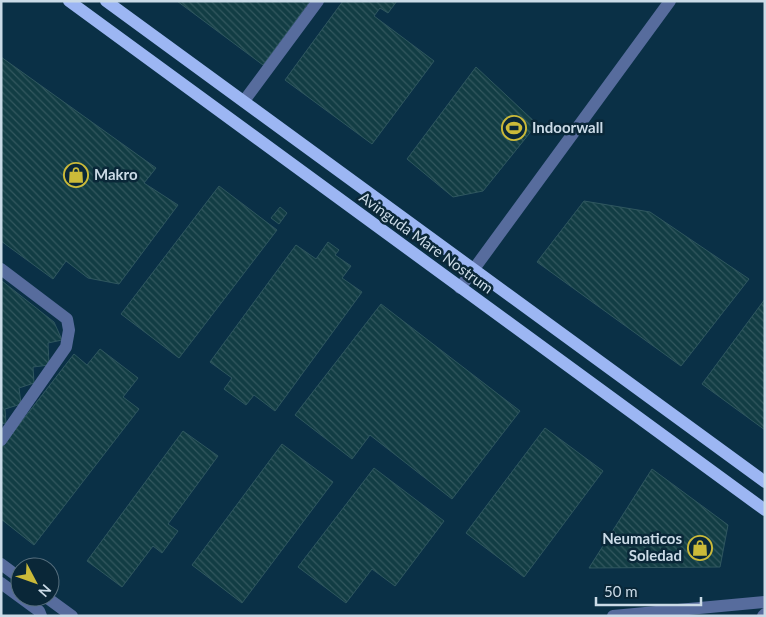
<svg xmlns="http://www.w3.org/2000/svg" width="766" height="617" font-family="Lato,sans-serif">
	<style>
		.built { fill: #0a3046; fill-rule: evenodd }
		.building { fill: url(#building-back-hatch); stroke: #2f575f }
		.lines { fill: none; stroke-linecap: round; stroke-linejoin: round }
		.minor { stroke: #576c9d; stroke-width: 12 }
		.major { stroke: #9cb6f3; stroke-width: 12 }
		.labels { text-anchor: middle; stroke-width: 5; stroke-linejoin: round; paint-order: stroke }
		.poi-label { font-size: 15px; font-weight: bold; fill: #cbdbe7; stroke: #0a2738; text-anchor: start }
		.street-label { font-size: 15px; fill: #cbdbe7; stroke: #0a2738 }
	</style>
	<defs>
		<pattern id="building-back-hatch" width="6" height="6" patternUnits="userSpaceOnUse" patternTransform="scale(1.25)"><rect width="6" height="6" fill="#123d44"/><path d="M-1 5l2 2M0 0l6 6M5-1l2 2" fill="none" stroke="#33585f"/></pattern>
	</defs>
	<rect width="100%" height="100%" fill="#0a2738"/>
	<path class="built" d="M1 1H765V616H1ZM20 567H50V597H20Z"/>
	<g class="building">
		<polygon points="177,1 310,1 263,65"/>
		<polygon points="343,1 397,1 388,13 380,8 374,16 434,61 372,144 285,80"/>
		<polygon points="1,57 156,168 144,183 178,205 119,284 88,278 66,261 53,279 1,241"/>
		<polygon points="476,67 537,124 483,191 453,197 407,159"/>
		<polygon points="219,186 277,230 179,358 121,314"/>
		<polygon points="584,201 650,212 749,279 681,366 537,262"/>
		<polygon points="280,207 287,213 279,224 271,218"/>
		<polygon points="328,242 339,250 335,255 351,266 342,278 362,292 275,411 254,395 246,405 224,389 232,378 210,362 296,245 316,259"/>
		<polygon points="2,281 54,322 62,340 48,343 49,365 33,367 34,383 19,388 21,404 5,409 6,423 1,424"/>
		<polygon points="765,299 765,430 702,384"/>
		<polygon points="381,304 520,411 452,499 370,435 352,459 295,415"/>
		<polygon points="100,349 138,378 123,397 139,409 34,545 1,519 1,448 74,354 87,365"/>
		<polygon points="545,428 603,471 524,577 466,533"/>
		<polygon points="183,431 218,456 168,524 178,531 162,553 153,546 122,587 87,561"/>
		<polygon points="282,444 333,482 242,603 192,565"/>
		<polygon points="374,468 444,521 395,586 372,569 346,603 298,567"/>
		<polygon points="652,469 728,525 720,567 589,568"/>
	</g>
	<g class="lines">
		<g class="minor">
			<polyline points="244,101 318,1"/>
			<polyline points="1,269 67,319 69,330 66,347 1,440"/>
			<polyline points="460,288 670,1"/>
			<polyline points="1,564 20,578"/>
			<polyline points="1,583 39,611 41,616"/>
			<polyline points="46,597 72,616"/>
			<polyline points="613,616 765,602"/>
			<polyline points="763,616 765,614"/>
		</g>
		<g class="major">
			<polyline points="69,1 765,510"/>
			<polyline points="106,1 765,482"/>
		</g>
	</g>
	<defs>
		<symbol id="stadium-ring" viewBox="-11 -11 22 22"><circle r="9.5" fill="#0a2738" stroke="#cbba39" stroke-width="1.5"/><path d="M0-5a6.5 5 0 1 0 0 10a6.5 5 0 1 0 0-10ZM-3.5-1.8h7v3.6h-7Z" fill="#cbba39"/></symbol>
		<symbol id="shop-ring" viewBox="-11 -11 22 22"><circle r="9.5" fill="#0a2738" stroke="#cbba39" stroke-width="1.5"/><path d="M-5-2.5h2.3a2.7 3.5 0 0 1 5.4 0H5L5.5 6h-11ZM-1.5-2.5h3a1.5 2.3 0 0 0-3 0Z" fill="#cbba39"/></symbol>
	</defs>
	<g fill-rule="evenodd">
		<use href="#stadium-ring" x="500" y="114" width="28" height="28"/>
		<use href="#shop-ring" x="62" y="161" width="28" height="28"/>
		<use href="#shop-ring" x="686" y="534" width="28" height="28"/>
	</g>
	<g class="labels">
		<g class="poi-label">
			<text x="532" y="133">Indoorwall</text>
			<text x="94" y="180">Makro</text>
			<text x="682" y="544" text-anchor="end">Neumaticos<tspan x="682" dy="17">Soledad</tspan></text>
		</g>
		<g class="street-label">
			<text transform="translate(426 243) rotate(36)" y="5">Avinguda Mare Nostrum</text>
		</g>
	</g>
	<rect width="766" height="617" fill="none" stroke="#cbdbe7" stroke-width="5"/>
	<g transform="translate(35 582) rotate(131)"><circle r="24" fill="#0a2738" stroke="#576f7e"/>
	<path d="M0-4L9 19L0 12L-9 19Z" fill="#cbba39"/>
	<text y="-8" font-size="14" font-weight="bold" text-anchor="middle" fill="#cbdbe7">N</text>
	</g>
	<path d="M596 597v8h105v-8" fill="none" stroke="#cbdbe7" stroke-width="2.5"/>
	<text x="604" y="597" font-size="15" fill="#cbdbe7" stroke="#0a2738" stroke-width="4" paint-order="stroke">50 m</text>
</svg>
